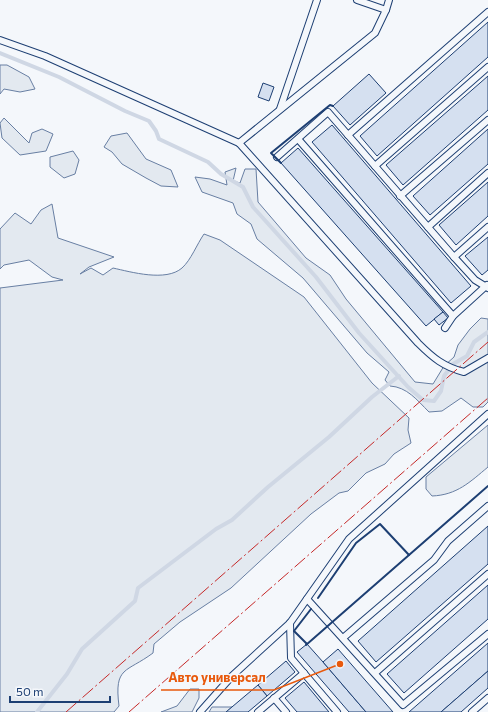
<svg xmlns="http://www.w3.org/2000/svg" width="488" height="712" font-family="Commissioner,sans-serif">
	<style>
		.green { fill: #e3e9f0; stroke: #687fa3 }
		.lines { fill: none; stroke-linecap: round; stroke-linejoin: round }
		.stream { stroke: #cfd7e4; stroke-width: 4 }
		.building { fill: #d5e0f0; stroke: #1d3f73 }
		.service-casing { stroke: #1d3f73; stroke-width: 8 }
		.service { stroke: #f4f7fb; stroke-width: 6 }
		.wall { stroke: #1d3f73; stroke-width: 2 }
		.power { stroke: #c62828; stroke-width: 1; stroke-dasharray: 14 3 2 3; stroke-linecap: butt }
		.leader { fill: none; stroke: #e8590c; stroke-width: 1.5 }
		.callout-dot { fill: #e8590c; stroke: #f4f7fb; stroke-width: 1.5 }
		.callout-label { font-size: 13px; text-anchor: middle; font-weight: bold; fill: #e8590c; stroke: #f4f7fb; stroke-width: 3; stroke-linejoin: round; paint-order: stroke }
	</style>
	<rect width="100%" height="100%" fill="#f4f7fb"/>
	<g class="green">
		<polygon points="0,65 7,65 29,77 35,89 20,92 4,89 0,94"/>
		<polygon points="4,118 29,143 32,133 42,129 53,134 46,151 20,155 2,138 0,123"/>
		<polygon points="127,133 146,159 171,170 178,187 161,186 146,178 122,164 112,152 104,147 111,136"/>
		<polygon points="73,151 79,160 75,174 64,178 50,167 50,157"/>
		<path d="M236 168 233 181 240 183 245 169H256L258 202 306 258 330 275 346 299 415 382 433 384 444 366 454 357 458 345 470 329 481 318 488 319V402L483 407H473L461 398 442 411 429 412C417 400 407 387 390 386L385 380 389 372 367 353 303 278 257 239 251 224 237 214 233 203 202 192 195 177 210 179 227 185 225 172Z"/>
		<path d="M52 204 58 238 114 257 89 267 80 274 91 268 103 275 113 268C131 272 166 282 182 268 191 260 197 244 204 234L220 240 304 297 372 383 409 418 408 430 411 443 394 454 385 464 366 473 348 491 339 493 311 514 231 588 180 622 154 644 153 653C126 673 114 666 119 706L114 712H0V288L63 280 52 277 29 260 4 265 0 269V229L15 213 31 224 41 210Z"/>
		<path d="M488 425V467C470 482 457 495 432 496L426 489V477Z"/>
		<polygon points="190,689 199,689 199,698 192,712 161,712 177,706"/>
		<polygon points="212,707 232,707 226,712 209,712"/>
	</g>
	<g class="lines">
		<g class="stream">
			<polyline points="0,53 59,77 125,111 149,121 156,131 159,139 208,162 221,174 243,187 253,207 316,277 359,333 408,387 423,400 434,401 441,391 444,376 453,364 467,356 474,342 488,332"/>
			<polyline points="37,712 67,674 82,649 135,601 138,588 216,529 232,520 268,487 329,437 372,397 399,376"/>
		</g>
	</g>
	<g class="building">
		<polygon points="488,22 488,57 377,156 360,136"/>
		<polygon points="369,74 386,93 350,125 333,106"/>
		<polygon points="488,76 488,110 403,185 386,165"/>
		<polygon points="263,83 274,87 269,101 258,97"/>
		<polygon points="332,125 471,286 451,303 312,142"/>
		<polygon points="488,129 488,164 430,215 413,196"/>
		<polygon points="298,148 443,312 426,326 281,163"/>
		<polygon points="488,182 488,216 456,245 439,225"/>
		<polygon points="488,237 488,270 482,275 465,256"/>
		<polygon points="443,312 448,318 439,325 434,319"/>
		<polygon points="488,526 488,564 376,662 358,641"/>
		<polygon points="488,585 488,619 404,693 387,674"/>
		<polygon points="488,643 488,671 441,712 409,712"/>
		<polygon points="307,644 323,662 366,712 349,712 297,652"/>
		<polygon points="338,649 393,712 366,712 323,662"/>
		<polygon points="286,661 295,672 267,696 258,685"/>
		<polygon points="488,671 488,688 461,712 441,712"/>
		<polygon points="304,682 329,712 297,712 285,698"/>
		<polygon points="258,685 267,696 248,712 226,712"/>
	</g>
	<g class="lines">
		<defs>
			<g id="service">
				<polyline points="386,10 389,0"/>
				<polyline points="0,40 45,56 239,143 375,33 386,10 357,0"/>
				<polyline points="280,109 317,0"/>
				<polyline points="348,135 488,12"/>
				<polyline points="298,139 453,316"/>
				<path d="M239 143 418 343C433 358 444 367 464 372L488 358"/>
				<polyline points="277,157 328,112 454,257 475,280 488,288"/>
				<polyline points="375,166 488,67"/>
				<polyline points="400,196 488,120"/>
				<polyline points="428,227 488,173"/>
				<polyline points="454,257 488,227"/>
				<polyline points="445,328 453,316 487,285"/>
				<polyline points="307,599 403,705 488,634"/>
				<polyline points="290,623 291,658 337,712"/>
				<polyline points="343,638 434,560 448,541 488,506"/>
				<polyline points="375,673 488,574"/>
				<polyline points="274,698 286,712"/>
				<polyline points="200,712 232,676 290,623 349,539 488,414"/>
				<polyline points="258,712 304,673"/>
				<polyline points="472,712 488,698"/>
			</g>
		</defs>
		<use href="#service" class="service-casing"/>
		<use href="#service" class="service"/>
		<g class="wall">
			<polyline points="281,163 271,153 330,105 333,106"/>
			<polyline points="318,598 356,543 380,524 409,555"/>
			<polyline points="307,644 294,631 311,609"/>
			<polyline points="306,645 488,486"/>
		</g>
		<g class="power">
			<polyline points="66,712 488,342"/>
			<polyline points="129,712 488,398"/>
		</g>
	</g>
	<path class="leader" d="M340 664L274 690H161"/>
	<circle class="callout-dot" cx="340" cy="664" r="4"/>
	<g class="callout-label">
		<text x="217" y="682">Авто универсал</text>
	</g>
	<path d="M10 696v6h100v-6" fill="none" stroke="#1d3f73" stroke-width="2"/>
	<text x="16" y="696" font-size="12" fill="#1d3f73" stroke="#f4f7fb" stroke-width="3" paint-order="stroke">50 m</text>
</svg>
